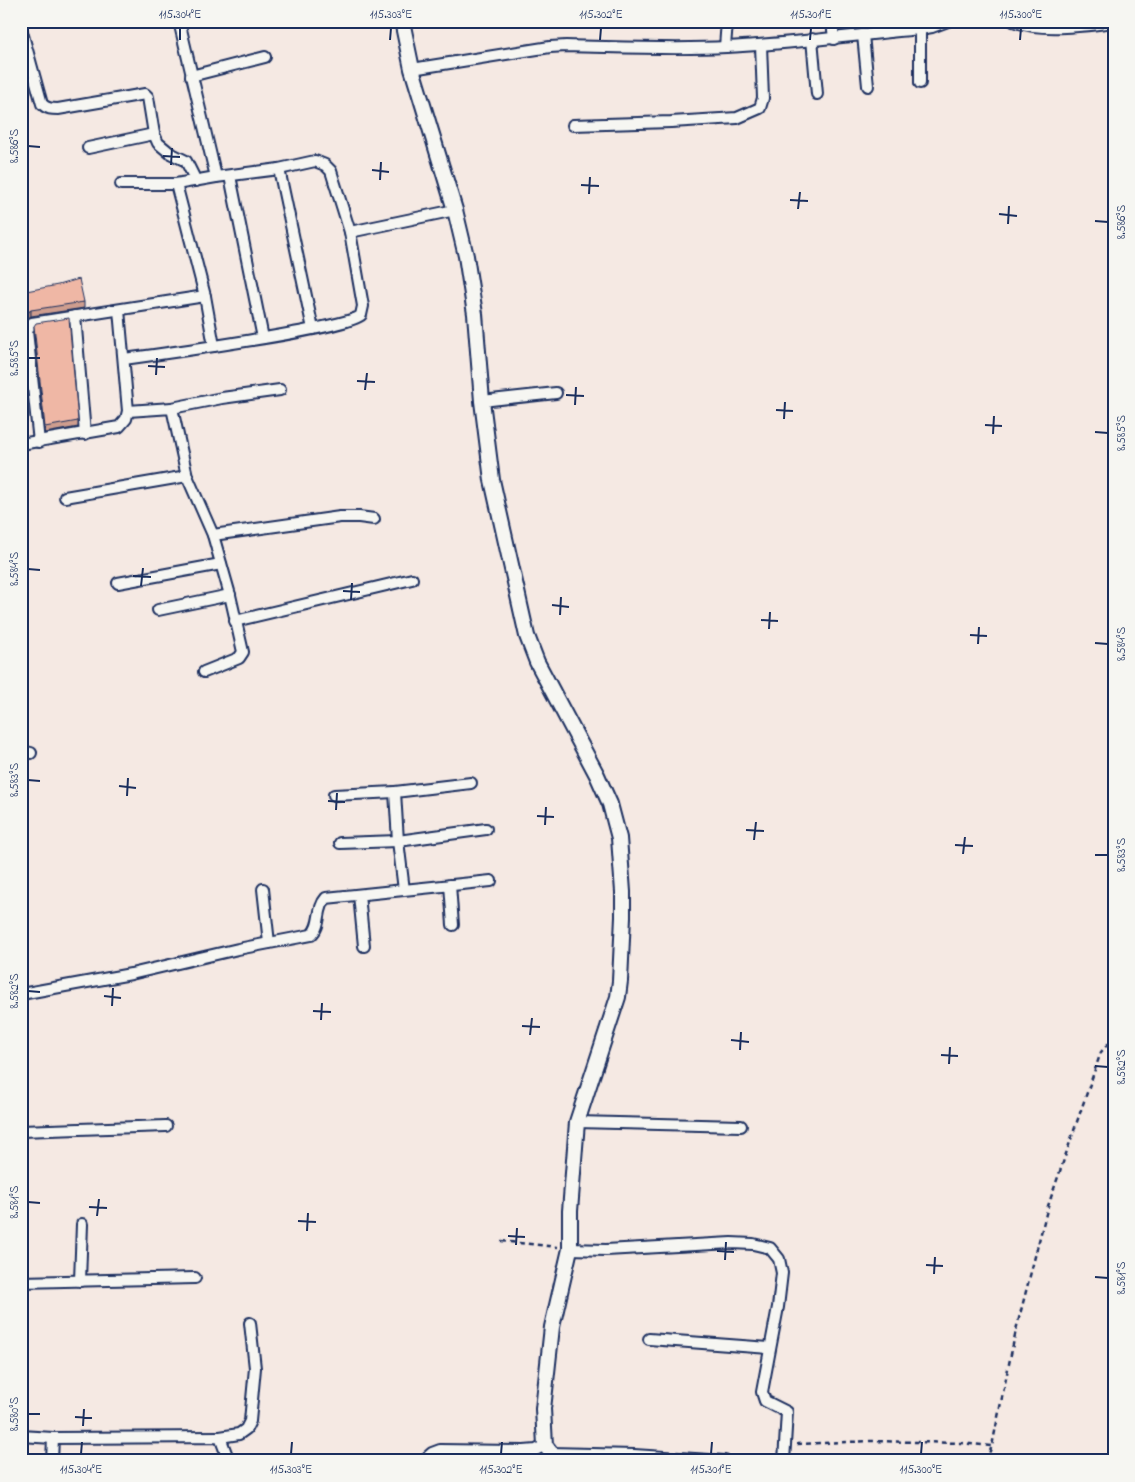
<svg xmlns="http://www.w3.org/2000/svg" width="1135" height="1482" font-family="'Indie Flower',sans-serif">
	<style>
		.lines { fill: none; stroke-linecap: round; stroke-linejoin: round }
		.street-casing { stroke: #1b2f5e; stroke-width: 14 }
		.secondary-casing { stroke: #1b2f5e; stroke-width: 18 }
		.path { stroke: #1b2f5e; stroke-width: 2.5; stroke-dasharray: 5 4; stroke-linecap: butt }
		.street { stroke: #f6f6f2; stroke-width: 10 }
		.secondary { stroke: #f6f6f2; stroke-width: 14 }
		.wall { fill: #ce9d8e; stroke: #1b2f5e }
		.shaded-wall { fill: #a78074; stroke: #1b2f5e }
		.building { fill: #efb7a5; stroke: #1b2f5e }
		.ticks { fill: none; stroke: #1b2f5e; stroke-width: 2 }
		.neatline { fill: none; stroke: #1b2f5e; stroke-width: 2 }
		.ticks-label { font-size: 12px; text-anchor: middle; fill: #1b2f5e }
	</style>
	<rect width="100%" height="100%" fill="#f5e9e3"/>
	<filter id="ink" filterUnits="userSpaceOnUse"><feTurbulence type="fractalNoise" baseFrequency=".02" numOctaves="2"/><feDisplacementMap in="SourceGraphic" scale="10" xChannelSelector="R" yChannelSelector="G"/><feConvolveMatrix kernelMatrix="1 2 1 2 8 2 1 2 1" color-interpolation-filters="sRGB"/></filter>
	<g filter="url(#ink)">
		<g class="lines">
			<defs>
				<g id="street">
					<polyline points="179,21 216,177"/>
					<polyline points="832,21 834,39"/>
					<polyline points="890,21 890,32"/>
					<path d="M1013 21C1042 32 1083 26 1114 22"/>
					<path d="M21 28 42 104C47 109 52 109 58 109L145 94 148 97 154 134 158 143 170 153 186 161 196 181"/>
					<polyline points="920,29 920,83"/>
					<polyline points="863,35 868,86"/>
					<polyline points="812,39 817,94"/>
					<polyline points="725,47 727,21"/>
					<path d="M412 69 550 47 566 46C619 47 673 50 726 47 791 44 856 35 920 29L932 27 948 21"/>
					<polyline points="191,76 265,57"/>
					<polyline points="573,125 671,122 737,118 760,108 763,98 761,45"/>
					<polyline points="88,148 154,134"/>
					<polyline points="279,169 313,329"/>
					<polyline points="230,176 263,338"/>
					<path d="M121 184H176L216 177 279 169 315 161 325 165 331 171 350 232 363 306 361 315C351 328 154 355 124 359"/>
					<polyline points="176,184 205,296 214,346"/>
					<polyline points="350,232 455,210"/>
					<polyline points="75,316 85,434"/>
					<polyline points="482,401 556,393"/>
					<polyline points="172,408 222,398 280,390"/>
					<polyline points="128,411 172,408 187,476 213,535 230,595 243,652 239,658 204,672"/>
					<polyline points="39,442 27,331 32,323 205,296"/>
					<polyline points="21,444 119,427 126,419 128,411 119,310"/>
					<polyline points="65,497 187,476"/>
					<polyline points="213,535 340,517 359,517 374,519"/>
					<polyline points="118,583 221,564"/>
					<polyline points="158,610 230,595"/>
					<polyline points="235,621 412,579"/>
					<polyline points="21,751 31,753"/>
					<polyline points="334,795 395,792"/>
					<polyline points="340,843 398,841 486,829"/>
					<polyline points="450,885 453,925"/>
					<polyline points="263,889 269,943"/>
					<polyline points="404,890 398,841 395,792 471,783"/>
					<polyline points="359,895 364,946"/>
					<path d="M21 994 131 974 238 949 311 935C322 926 316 909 326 898L491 881"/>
					<polyline points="577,1122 741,1126"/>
					<polyline points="21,1131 166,1126"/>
					<polyline points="570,1249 606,1250 731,1243 753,1244 770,1248 779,1259 782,1273 778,1307 762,1392 765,1401 787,1412 784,1461"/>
					<polyline points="80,1281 82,1224"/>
					<polyline points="21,1282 195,1278"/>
					<polyline points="649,1339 769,1348"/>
					<polyline points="21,1436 53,1438 52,1461"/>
					<polyline points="220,1437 239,1434 246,1429 250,1421 255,1368 250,1323"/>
					<polyline points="53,1438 220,1437 229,1461"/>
					<polyline points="551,1453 634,1455 725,1461"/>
					<polyline points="423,1461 432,1453 440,1450 524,1451 536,1450 545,1445"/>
				</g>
				<polyline id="secondary" points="402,21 412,69 455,210 466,256 475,314 482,401 492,480 527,636 537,662 597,775 610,804 619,838 623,892 623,917 620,981 618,997 577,1122 570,1211 570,1249 552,1327 543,1409 545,1445 551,1453 551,1461"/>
			</defs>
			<use href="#street" class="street-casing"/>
			<use href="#secondary" class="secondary-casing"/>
			<g class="path">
				<polyline points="501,1241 558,1247"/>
				<polyline points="797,1444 872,1441 961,1443 992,1446"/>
				<polyline points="986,1461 992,1446 1016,1330 1048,1206 1101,1052 1114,1037"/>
			</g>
			<use href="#street" class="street"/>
			<use href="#secondary" class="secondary"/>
		</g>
		<g class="wall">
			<polygon points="21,292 84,302 84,308 31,316 22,322"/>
			<polygon points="34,326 78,421 78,427 45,433 34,333"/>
		</g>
		<polygon class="shaded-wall" points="31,310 31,316 22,322 22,316"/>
		<g class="building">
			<polygon points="79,279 84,302 31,310 22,316 21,292 58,285"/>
			<polygon points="69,318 78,421 45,427 34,326 36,323"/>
		</g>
	</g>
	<path class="ticks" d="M180 40V28M390 40 391 28M600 40 601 28M810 40 811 28M1020 40 1021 28M28 146 40 147M163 156 180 157M171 165 172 148M372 170 389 172M380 180 381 162M581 185 599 186M589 194 590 177M790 200 808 201M798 209 800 192M999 214 1017 216M1095 221 1108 222M1008 224 1009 206M28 358H40M148 366 165 367M156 375 157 358M357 381 375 382M365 390 367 373M566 395 584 396M575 405 576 387M776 410 793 411M784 419 785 402M985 425 1002 426M1095 432 1108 433M993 434 994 416M28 569 40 570M133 576 151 577M141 586 143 568M343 591 360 592M351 600 352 583M552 605 569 607M560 615 561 597M761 620 778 621M769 629 770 612M970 635 987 636M1095 643 1108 644M978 644 979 627M28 780 40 781M119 786 136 788M127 796 128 778M328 801 345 802M336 810 337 793M537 816 554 817M545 825 546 807M746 830 764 831M754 840 756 822M955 845 973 846M963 854 965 837M1095 855H1108M28 991 40 992M104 996 121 998M112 1006 113 988M313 1011 331 1012M321 1020 322 1003M522 1026 540 1027M530 1035 532 1018M731 1040 749 1042M740 1050 741 1032M941 1055 958 1056M949 1064 950 1047M1095 1066 1108 1067M28 1202 40 1203M89 1207 107 1208M97 1216 99 1199M298 1221 316 1222M307 1231 308 1213M508 1236 525 1237M516 1245 517 1228M717 1251 734 1252M725 1260 726 1242M926 1265 943 1266M934 1274 935 1257M1095 1277 1108 1278M28 1414H40M75 1417 92 1418M83 1426 84 1409M81 1454 82 1442M291 1454 292 1442M501 1454 502 1442M711 1454 712 1442M921 1454 922 1442"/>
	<rect width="1135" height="1482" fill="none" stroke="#f6f6f2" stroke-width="55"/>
	<rect x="28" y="28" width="1080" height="1426" class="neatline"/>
	<g class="ticks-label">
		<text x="180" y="18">115.304°E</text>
		<text x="391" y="18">115.303°E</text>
		<text x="601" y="18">115.302°E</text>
		<text x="811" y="18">115.301°E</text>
		<text x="1021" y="18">115.300°E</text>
		<text transform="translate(14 146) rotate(-90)" y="4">8.586°S</text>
		<text transform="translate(1121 222) rotate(-90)" y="4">8.586°S</text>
		<text transform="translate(14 358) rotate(-90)" y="4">8.585°S</text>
		<text transform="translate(1121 433) rotate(-90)" y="4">8.585°S</text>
		<text transform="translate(14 569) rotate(-90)" y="4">8.584°S</text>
		<text transform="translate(1121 644) rotate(-90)" y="4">8.584°S</text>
		<text transform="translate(14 780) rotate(-90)" y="4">8.583°S</text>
		<text transform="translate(1121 855) rotate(-90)" y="4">8.583°S</text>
		<text transform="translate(14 991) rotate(-90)" y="4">8.582°S</text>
		<text transform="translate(1121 1067) rotate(-90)" y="4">8.582°S</text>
		<text transform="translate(14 1202) rotate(-90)" y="4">8.581°S</text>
		<text transform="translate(1121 1278) rotate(-90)" y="4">8.581°S</text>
		<text transform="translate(14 1414) rotate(-90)" y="4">8.580°S</text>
		<text x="81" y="1473">115.304°E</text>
		<text x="291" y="1473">115.303°E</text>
		<text x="501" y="1473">115.302°E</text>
		<text x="711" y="1473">115.301°E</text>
		<text x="921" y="1473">115.300°E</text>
	</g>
</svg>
